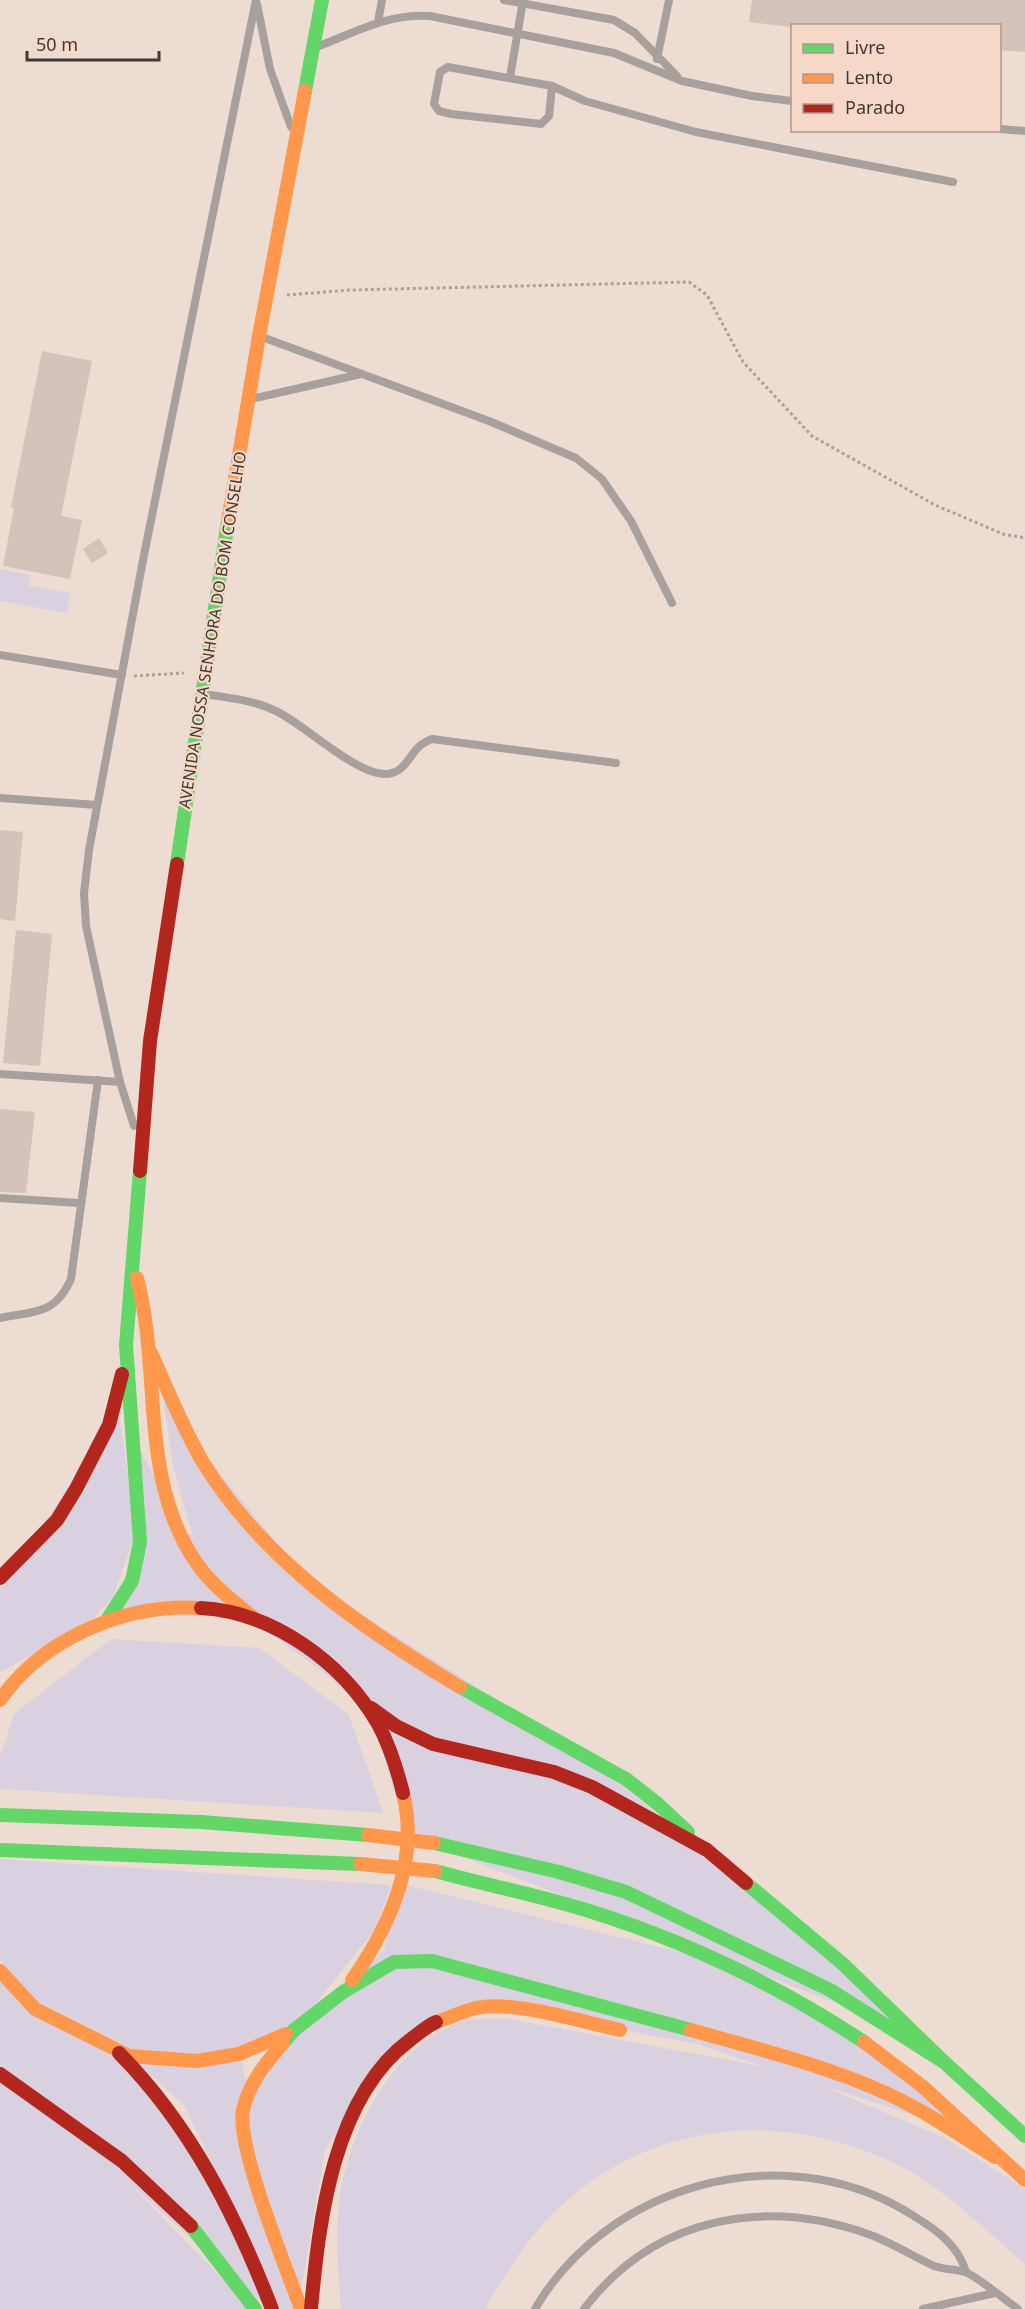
<svg xmlns="http://www.w3.org/2000/svg" width="1025" height="2309" font-family="'Noto Sans',sans-serif">
	<style>
		.green { fill: #d9d1e0; fill-rule: evenodd }
		.building { fill: #d3c3ba }
		.lines { fill: none; stroke-linecap: round; stroke-linejoin: round }
		.path { stroke: #aaa09c; stroke-width: 3; stroke-dasharray: 3 3; stroke-linecap: butt }
		.lane { stroke: #a8a09c; stroke-width: 8 }
		.fast { stroke: #63d668; stroke-width: 14 }
		.slow { stroke: #ff974d; stroke-width: 14 }
		.jam { stroke: #b3261e; stroke-width: 14 }
		.slow-bridge { stroke: #ff974d; stroke-width: 14 }
		.labels { text-anchor: middle; stroke-width: 4.5; stroke-linejoin: round; paint-order: stroke }
		.street-label { font-size: 16px; fill: #443832; stroke: #f6d8c8 }
	</style>
	<rect width="100%" height="100%" fill="#ecdcd2"/>
	<g class="green">
		<polygon points="0,569 30,575 29,586 70,593 67,613 0,601"/>
		<polygon points="160,1376 182,1427 306,1579 579,1752 756,1891 920,2036 407,1835 369,1706 244,1614 116,1617 136,1584 138,1445 183,1534 192,1534 173,1465"/>
		<polygon points="119,1413 136,1532 113,1597 87,1625 0,1672 0,1589"/>
		<polygon points="111,1639 259,1648 349,1715 383,1813 0,1789 0,1756 14,1714"/>
		<path d="M0 1859 391 1885 376 1928 297 2027 343 1992 384 1950 401 1884 725 1963 859 2040 963 2131 820 2085 947 2139 1025 2189V2264C983 2228 943 2186 892 2162 753 2097 599 2133 514 2262 504 2278 493 2292 486 2309H341C338 2272 335 2232 340 2195 351 2128 396 2038 468 2020 480 2017 496 2020 509 2019L765 2067 697 2044 516 2010 477 2008 449 2017 419 2032 390 2056 325 2149 299 2303 269 2212 296 2309H281L184 2105 129 2056 35 2009 0 1959ZM293 2031 244 2109 249 2091 239 2054Z"/>
		<polygon points="0,1980 114,2058 173,2106 269,2309 0,2066"/>
		<polygon points="0,2080 86,2139 252,2309 0,2309"/>
	</g>
	<g class="building">
		<polygon points="752,0 1025,0 1025,52 999,50 999,26 792,27 749,22"/>
		<polygon points="42,351 92,361 61,516 82,520 70,579 3,566 14,508 11,507"/>
		<polygon points="99,538 108,553 92,563 83,549"/>
		<polygon points="0,830 23,832 15,921 0,919"/>
		<polygon points="16,930 52,934 40,1066 3,1063"/>
		<polygon points="0,1109 35,1112 26,1193 0,1192"/>
	</g>
	<g class="lines">
		<g class="path">
			<polyline points="287,295 351,290 689,282 707,295 743,362 812,436 935,505 1003,534 1025,538"/>
			<polyline points="134,676 184,673"/>
		</g>
		<g class="lane">
			<polyline points="504,0 614,20 635,33 677,76"/>
			<polyline points="257,4 270,69 291,127"/>
			<polyline points="378,22 382,0"/>
			<path d="M319 46C358 31 386 14 430 16L614 53 682 81 752 96 792 101"/>
			<polyline points="657,59 669,0"/>
			<polyline points="510,77 523,1"/>
			<polyline points="552,86 549,116 541,124 451,114 439,111 434,104 440,72 448,67 552,86 585,101 696,132 953,182"/>
			<polyline points="1000,129 1025,131"/>
			<polyline points="262,337 489,421 576,458 602,479 631,521 672,603"/>
			<polyline points="251,399 361,374"/>
			<polyline points="0,655 122,675"/>
			<path d="M205 694C229 698 254 700 276 711 304 724 357 776 387 774 410 772 409 746 432 739L616 763"/>
			<polyline points="0,798 97,805"/>
			<polyline points="0,1074 120,1082"/>
			<polyline points="134,1126 120,1082 86,926 84,893 89,850 143,560 256,0"/>
			<polyline points="0,1198 79,1203"/>
			<path d="M0 1318C35 1311 55 1315 71 1279L98 1080"/>
			<path d="M535 2309C607 2185 779 2137 904 2210 930 2226 957 2241 966 2272"/>
			<path d="M584 2309C654 2217 763 2197 868 2234 891 2242 912 2256 934 2266 945 2270 955 2269 965 2272 977 2276 1006 2301 1018 2309"/>
			<polyline points="923,2309 995,2293"/>
		</g>
		<g class="fast">
			<polyline points="305,91 322,0"/>
			<polyline points="177,864 228,521"/>
			<polyline points="107,1620 132,1581 140,1542 126,1345 140,1171"/>
			<polyline points="460,1687 626,1779 658,1804 688,1832"/>
			<polyline points="0,1815 201,1822 368,1835"/>
			<polyline points="434,1843 559,1872 626,1892 830,1990 944,2062 1025,2136"/>
			<polyline points="0,1850 360,1864"/>
			<path d="M435 1871C486 1885 538 1895 589 1911 686 1941 779 1986 864 2042"/>
			<polyline points="746,1883 843,1964 944,2062"/>
			<polyline points="283,2043 294,2030 343,1992 394,1962 432,1961 691,2030"/>
			<polyline points="191,2226 255,2309"/>
		</g>
		<g class="slow">
			<polyline points="228,521 259,336 305,91"/>
			<path d="M137 1278C162 1372 138 1481 198 1565 213 1586 234 1602 254 1618"/>
			<path d="M151 1353C168 1390 183 1429 204 1464 265 1562 363 1629 460 1687"/>
			<path d="M0 1700C43 1638 126 1603 201 1608"/>
			<polyline points="0,1971 35,2009 129,2056 196,2061 239,2054 286,2034"/>
			<path d="M352 1980C390 1926 420 1861 403 1793"/>
			<path d="M436 2022C449 2018 463 2011 476 2008 514 2000 582 2022 620 2030"/>
			<path d="M691 2030C757 2049 825 2065 888 2094 925 2111 960 2135 995 2157"/>
			<polyline points="864,2042 922,2086 1025,2180"/>
			<path d="M283 2043C265 2064 249 2083 243 2110 236 2147 287 2269 301 2309"/>
		</g>
		<g class="jam">
			<polyline points="140,1171 150,1041 177,864"/>
			<polyline points="0,1578 57,1520 76,1489 109,1425 122,1374"/>
			<path d="M201 1608C273 1612 342 1662 378 1724 390 1746 397 1769 403 1793"/>
			<polyline points="371,1708 396,1726 433,1744 554,1772 592,1787 707,1850 746,1883"/>
			<path d="M119 2053C191 2126 235 2214 272 2309"/>
			<polyline points="0,2074 122,2161 191,2226"/>
			<path d="M311 2309C319 2220 333 2097 410 2040 418 2034 427 2026 436 2022"/>
		</g>
		<g class="slow-bridge">
			<polyline points="368,1835 434,1843"/>
			<polyline points="360,1864 435,1871"/>
		</g>
	</g>
	<g class="labels">
		<g class="street-label">
			<text transform="translate(212 630) rotate(-81)" y="6">AVENIDA NOSSA SENHORA DO BOM CONSELHO</text>
		</g>
	</g>
	<rect x="791" y="24" width="210" height="108" fill="#f6d8c8" stroke="#af988c" stroke-width="1.5"/>
	<rect x="803" y="44" width="30" height="9" fill="#63d668" stroke="#af988c" stroke-width="1.5"/>
	<text x="845" y="54" font-size="18" fill="#443832">Livre</text>
	<rect x="803" y="74" width="30" height="9" fill="#ff974d" stroke="#af988c" stroke-width="1.5"/>
	<text x="845" y="84" font-size="18" fill="#443832">Lento</text>
	<rect x="803" y="104" width="30" height="9" fill="#b3261e" stroke="#af988c" stroke-width="1.5"/>
	<text x="845" y="114" font-size="18" fill="#443832">Parado</text>
	<path d="M27 51v9h132v-9" fill="none" stroke="#443832" stroke-width="3"/>
	<text x="36" y="51" font-size="18" fill="#443832" stroke="#f6d8c8" stroke-width="4.5" paint-order="stroke">50 m</text>
</svg>
